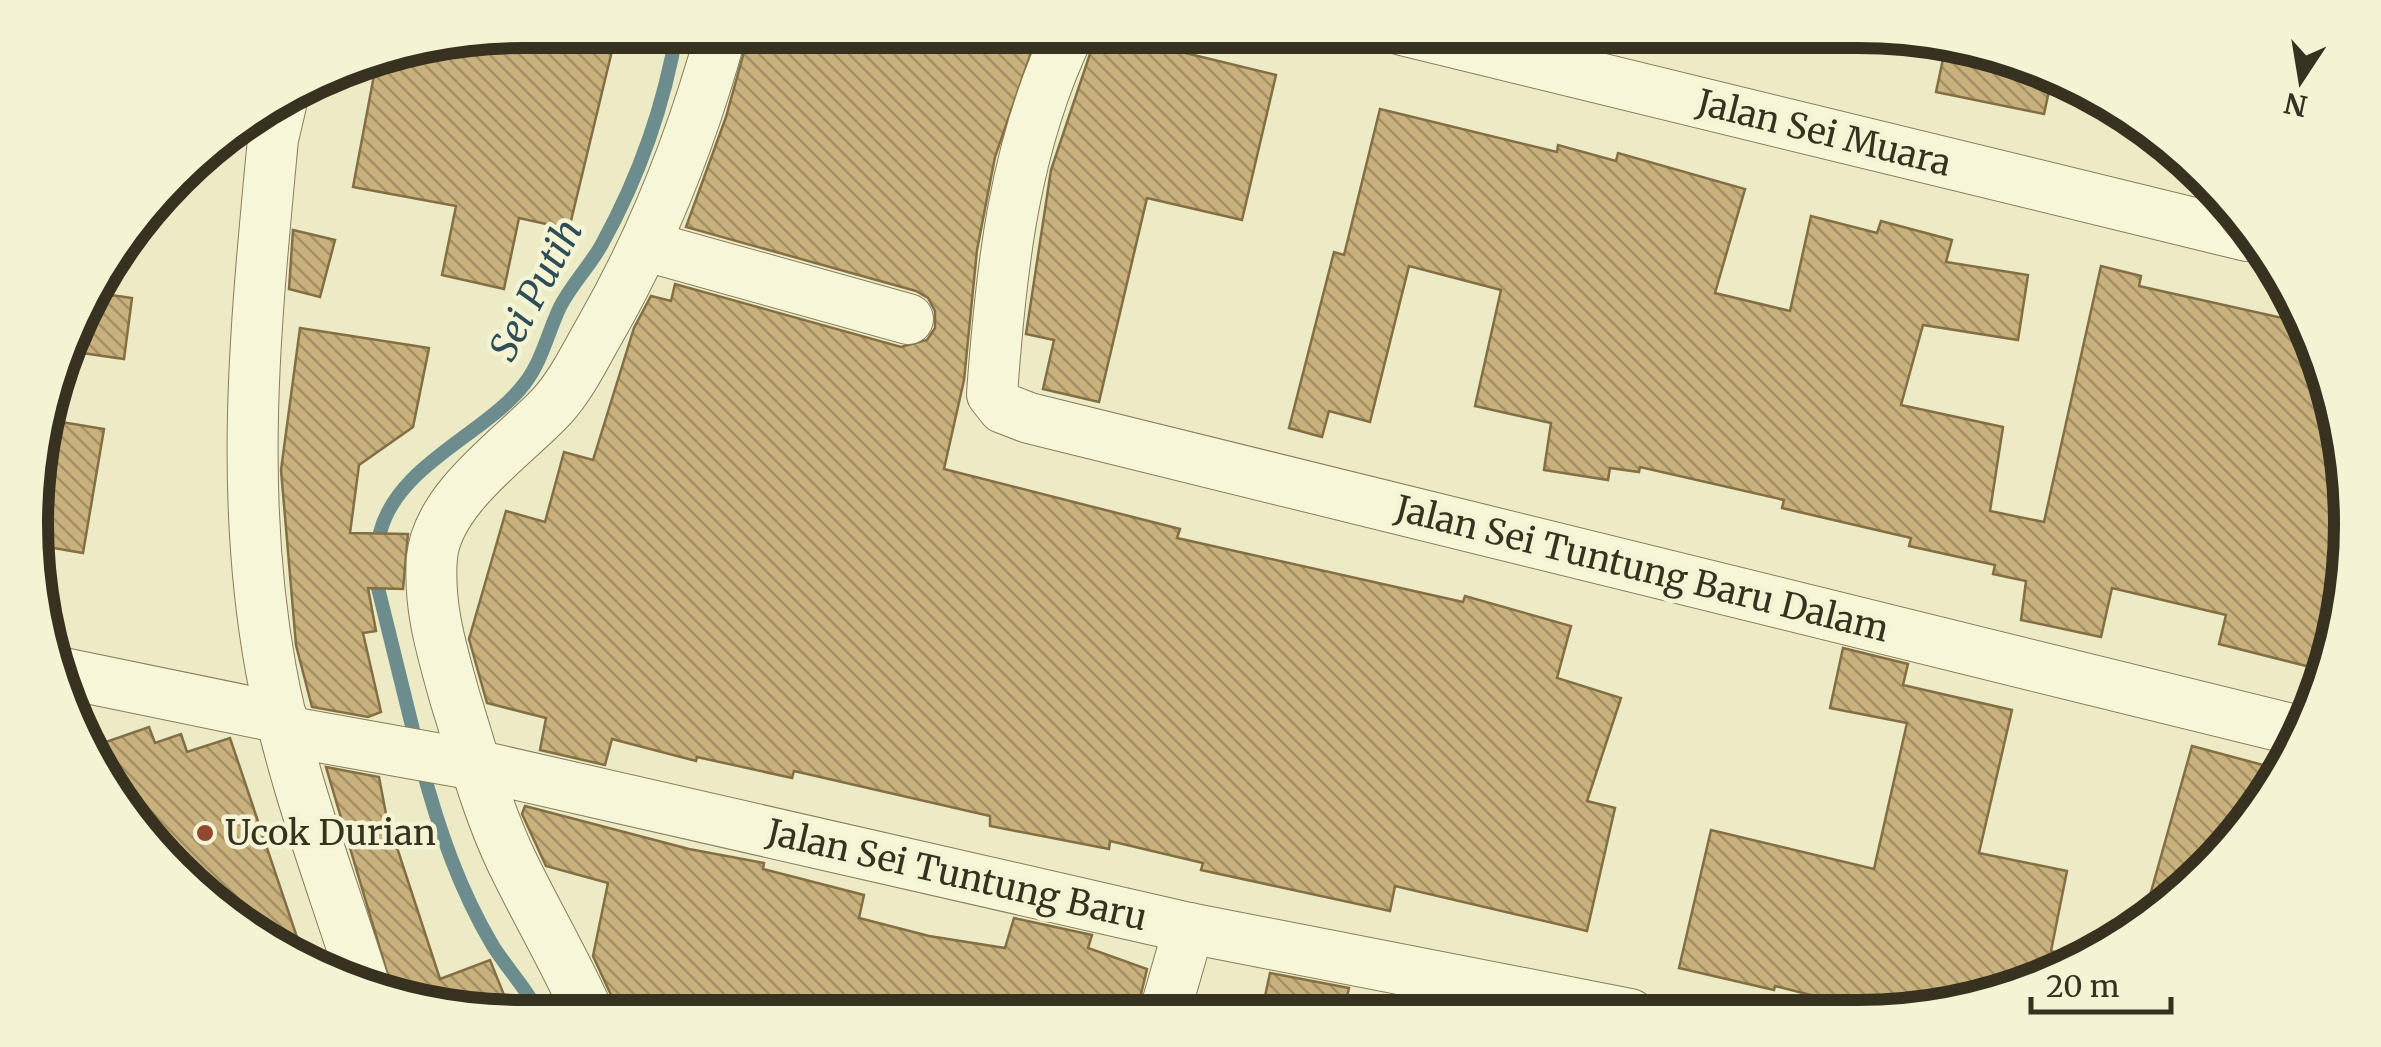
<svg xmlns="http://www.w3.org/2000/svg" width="2381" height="1047" font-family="Merriweather,serif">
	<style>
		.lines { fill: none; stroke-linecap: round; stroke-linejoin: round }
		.stream { stroke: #6d8c8d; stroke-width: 14 }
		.building { fill: url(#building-back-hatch); stroke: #846e43; stroke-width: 2.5 }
		.minor-casing { stroke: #867e5c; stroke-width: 52 }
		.minor { stroke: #f7f6d8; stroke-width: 50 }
		.poi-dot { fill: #92492f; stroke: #f4f3d4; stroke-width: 4 }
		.labels { text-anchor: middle; stroke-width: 9; stroke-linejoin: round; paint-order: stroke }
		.street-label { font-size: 35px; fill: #37311f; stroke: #f4f3d4 }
		.poi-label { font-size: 35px; fill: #37311f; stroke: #f4f3d4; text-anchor: start }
		.water-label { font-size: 38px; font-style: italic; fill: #2f4d56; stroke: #f4f3d4 }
		.rim { fill: none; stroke: #37311f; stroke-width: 12 }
	</style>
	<defs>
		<pattern id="building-back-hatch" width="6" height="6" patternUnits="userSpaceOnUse" patternTransform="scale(2.5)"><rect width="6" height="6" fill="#c8b17c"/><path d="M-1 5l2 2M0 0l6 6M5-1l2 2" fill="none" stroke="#a39165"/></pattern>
	</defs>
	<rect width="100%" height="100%" fill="#ecebc5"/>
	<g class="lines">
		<g class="stream">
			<path d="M380 533C397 464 487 434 525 383 542 361 548 332 560 307 571 285 590 266 602 244 640 175 664 107 677 30"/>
			<polyline points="378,588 416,742"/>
			<path d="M421 763C438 827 459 889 493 946 508 970 529 991 541 1017"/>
		</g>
	</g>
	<g class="building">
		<polygon points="524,30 617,30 569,229 519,218 504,289 442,275 456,206 353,187 378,54"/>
		<polygon points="750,30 1039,30 995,157 977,250 964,380 944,469 1180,529 1177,538 1463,602 1465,596 1571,626 1557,678 1621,698 1587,801 1615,808 1587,931 1395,886 1390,911 1201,870 1203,863 1110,841 1109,849 990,826 990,816 794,771 792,778 697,757 696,761 612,739 605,765 540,750 546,718 487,703 469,639 506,511 545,522 564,452 593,460 634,328 651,296 671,301 675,284 901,347 927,340 935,328 935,311 928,298 916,291 686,227 726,117"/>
		<polygon points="1098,30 1126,30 1171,40 1169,49 1276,75 1242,220 1147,198 1099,402 1043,389 1054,340 1026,334 1051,170"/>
		<polygon points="1946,45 2017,56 2052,77 2044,114 1936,92"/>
		<polygon points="1380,109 1557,152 1558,145 1616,161 1618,153 1745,189 1715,293 1790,311 1811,216 1877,233 1881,221 1952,240 1946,262 2028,275 2018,340 1923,325 1901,405 2003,427 1990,511 2044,522 2101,266 2141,276 2139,286 2305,323 2350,492 2326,671 2219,644 2226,615 2112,588 2101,637 2021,620 2026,581 1993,574 1995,565 1909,546 1911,538 1782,508 1784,500 1640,467 1639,472 1610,468 1608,480 1544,470 1551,423 1475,406 1501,290 1409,266 1370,422 1329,411 1322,437 1289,428 1334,252 1344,255"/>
		<polygon points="293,230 335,240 320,297 289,289"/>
		<polygon points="90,292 132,298 124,359 68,351"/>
		<polygon points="300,328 429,348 413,427 359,465 350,533 408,534 403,589 368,588 376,631 363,633 381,712 368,717 312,707 296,645 281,470"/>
		<polygon points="43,419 104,429 83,553 36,545"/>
		<polygon points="1843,648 1908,664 1903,685 2012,710 1979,853 2067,871 2051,951 2082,959 2047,979 1925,1012 1887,1004 1882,1013 1775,986 1774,990 1679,968 1711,830 1874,869 1907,723 1830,708"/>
		<polygon points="149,727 155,743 181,734 187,752 230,738 303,955 199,895 111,788 97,745"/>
		<polygon points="2192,746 2278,769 2249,823 2158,915 2142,924"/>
		<polygon points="326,767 379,777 386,814 440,979 490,960 512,1015 394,996"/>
		<polygon points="525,806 689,849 764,863 763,869 864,895 859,918 929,936 1005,948 1014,918 1092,935 1088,948 1147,969 1136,1015 775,1016 733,1007 731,1016 670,1017 672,1008 617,1008 593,956 608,883 546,866 522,814"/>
		<polygon points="1270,973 1349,988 1343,1014 1261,1015"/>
	</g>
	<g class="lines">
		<defs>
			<g id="minor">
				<path d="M1070 30C1014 145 1001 269 992 394L1003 408 1029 418 2299 731"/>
				<polyline points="1402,30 2247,236"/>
				<path d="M281 105 273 139C256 319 238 490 271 670 291 779 333 885 366 991"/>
				<polyline points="646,246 908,319"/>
				<polyline points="63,673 282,718"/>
				<polyline points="285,731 475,765 1189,928 1630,1014"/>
				<polyline points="1164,1015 1189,928"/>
				<path d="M590 1017C567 964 537 914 512 862 487 810 472 752 455 698 442 651 428 607 432 557 438 497 514 447 552 406 572 384 585 356 600 330 655 234 693 136 722 30"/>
			</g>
		</defs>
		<use href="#minor" class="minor-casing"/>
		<use href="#minor" class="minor"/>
	</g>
	<circle class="poi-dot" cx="205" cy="833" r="10"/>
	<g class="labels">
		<g class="street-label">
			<text transform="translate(1824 133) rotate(14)" y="12">Jalan Sei Muara</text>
			<text transform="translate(1642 569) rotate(14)" y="12">Jalan Sei Tuntung Baru Dalam</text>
			<text transform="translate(957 875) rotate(13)" y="12">Jalan Sei Tuntung Baru</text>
		</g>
		<g class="poi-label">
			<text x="225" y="845">Ucok Durian</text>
		</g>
		<g class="water-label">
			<text transform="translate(536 290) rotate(-62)" y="13">Sei Putih</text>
		</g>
	</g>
	<path d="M0 0H2381V1047H0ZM524 48H1858A476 476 0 0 1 2334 524V524A476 476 0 0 1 1858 1000H524A476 476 0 0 1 48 524V524A476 476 0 0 1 524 48Z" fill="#f4f3d4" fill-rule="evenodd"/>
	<path class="rim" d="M524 48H1858A476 476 0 0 1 2334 524V524A476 476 0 0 1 1858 1000H524A476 476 0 0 1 48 524V524A476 476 0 0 1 524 48Z"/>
	<g transform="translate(2301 80) rotate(192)" stroke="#f4f3d4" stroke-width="8" paint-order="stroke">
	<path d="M0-8L18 38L0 25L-18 38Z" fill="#37311f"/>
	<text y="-15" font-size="28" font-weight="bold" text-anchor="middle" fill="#37311f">N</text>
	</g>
	<path d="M2031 997v15h140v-15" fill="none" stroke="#37311f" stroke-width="5"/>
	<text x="2046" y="997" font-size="30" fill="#37311f" stroke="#f4f3d4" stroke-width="8" paint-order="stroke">20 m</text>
</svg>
